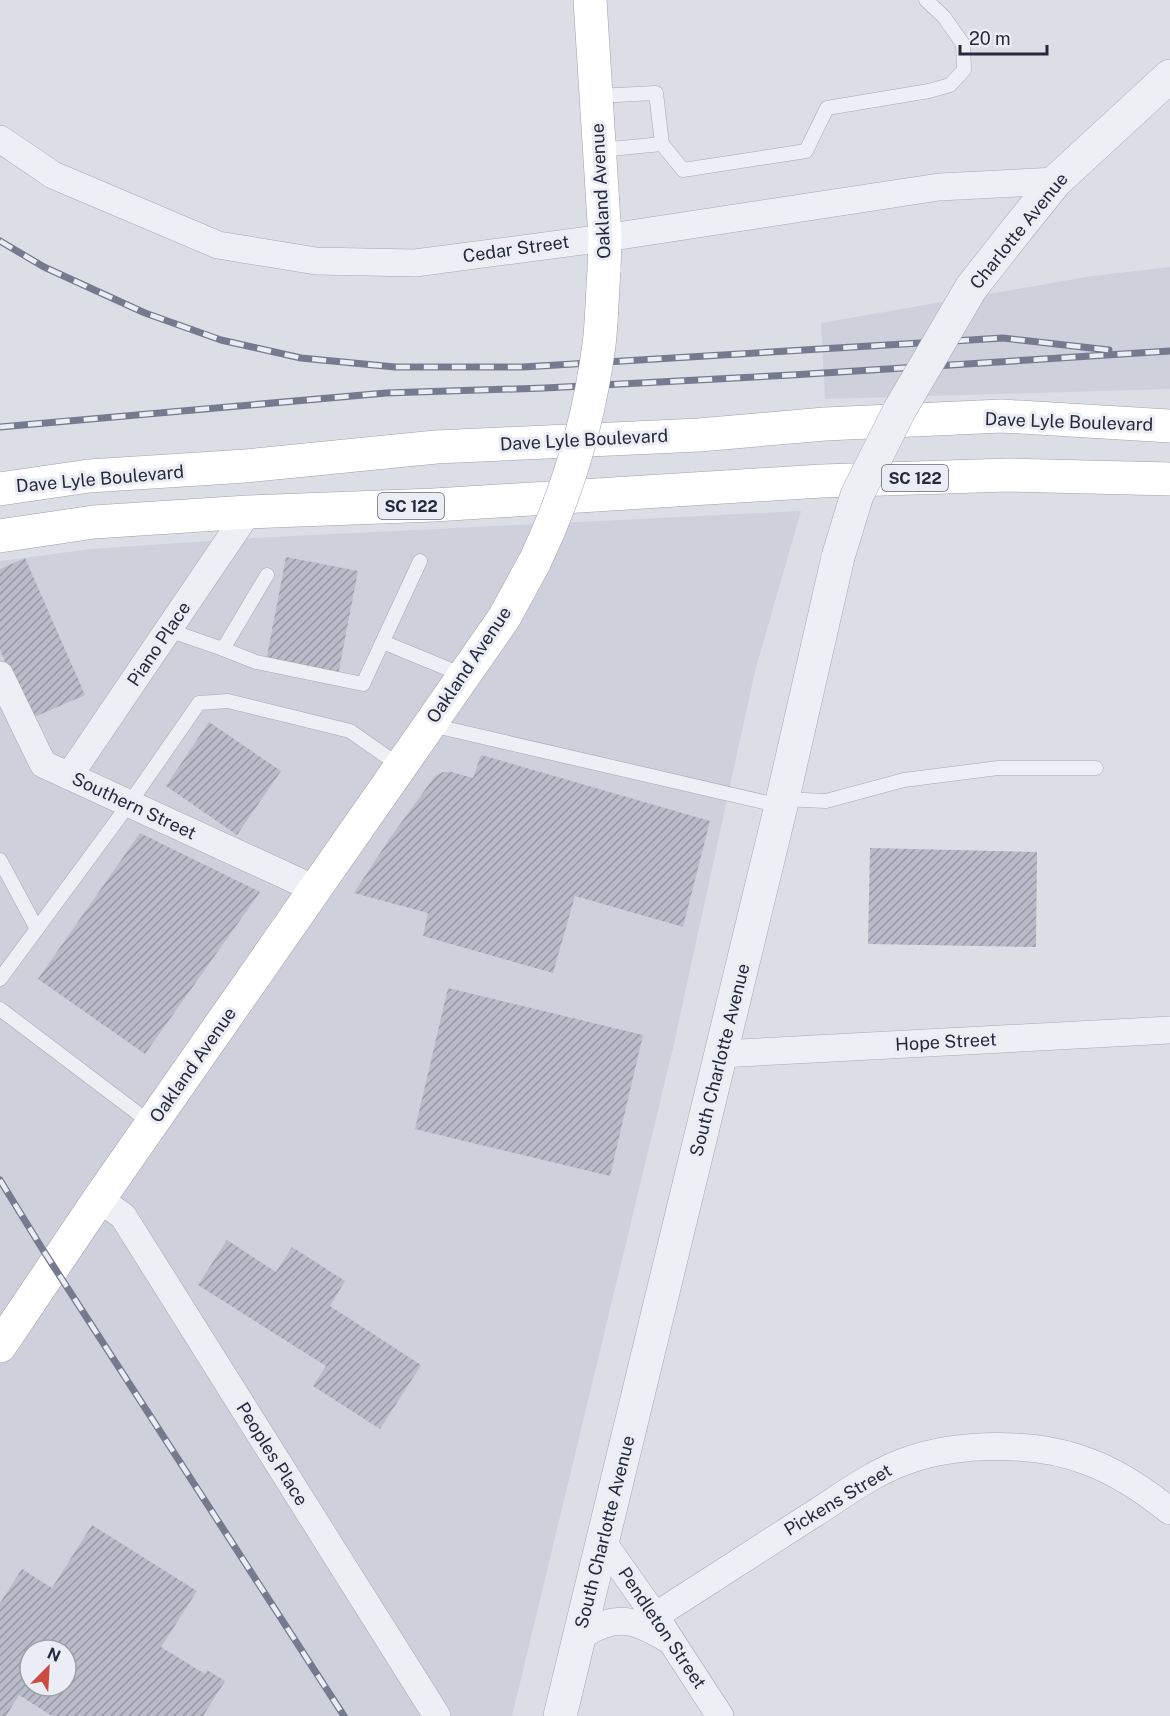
<svg xmlns="http://www.w3.org/2000/svg" width="1170" height="1716" font-family="'Public Sans',sans-serif">
	<style>
		.built { fill: #ced0db; fill-rule: evenodd }
		.building { fill: url(#building-hatch); fill-rule: evenodd }
		.lines { fill: none; stroke-linecap: round; stroke-linejoin: round }
		.service-casing { stroke: #a5a8b3; stroke-width: 15 }
		.minor-casing { stroke: #a5a8b3; stroke-width: 28 }
		.tertiary-casing { stroke: #a5a8b3; stroke-width: 34 }
		.primary-casing { stroke: #9b9fb1; stroke-width: 34 }
		.service { stroke: #eeeff4; stroke-width: 14 }
		.minor { stroke: #eeeff4; stroke-width: 27 }
		.tertiary { stroke: #eeeff4; stroke-width: 33 }
		.primary { stroke: #fff; stroke-width: 33 }
		.rail-casing { stroke: #767a8f; stroke-width: 7 }
		.rail { stroke: #ebedf4; stroke-width: 4.5; stroke-dasharray: 14; stroke-linecap: butt }
		.tertiary-bridge-casing { stroke: #a5a8b3; stroke-width: 34; stroke-linecap: butt }
		.primary-bridge-casing { stroke: #9b9fb1; stroke-width: 34; stroke-linecap: butt }
		.tertiary-bridge { stroke: #eeeff4; stroke-width: 33 }
		.primary-bridge { stroke: #fff; stroke-width: 33 }
		.labels { text-anchor: middle; stroke-width: 6; stroke-linejoin: round; paint-order: stroke }
		.shield { fill: #ebedf4; stroke: #616473; stroke-width: 1.5 }
		.shield-label { font-size: 16px; font-weight: bold; fill: #26293c }
		.street-label { font-size: 18px; fill: #26293c; stroke: #ebedf4 }
	</style>
	<defs>
		<pattern id="building-hatch" width="6" height="6" patternUnits="userSpaceOnUse" patternTransform="scale(1.5)"><rect width="6" height="6" fill="#b9bcc8"/><path d="M-1 1l2-2M0 6l6-6M5 7l2-2" fill="none" stroke="#9699a4"/></pattern>
	</defs>
	<rect width="100%" height="100%" fill="#dcdee6"/>
	<g class="built">
		<polygon points="1170,267 1170,389 825,399 821,323 1092,276"/>
		<path d="M801 511 755 671 673 1048 512 1716H0V561L91 549 253 538ZM30 1650H66V1686H30Z"/>
	</g>
	<g class="building">
		<polygon points="286,557 358,571 338,675 266,661"/>
		<polygon points="25,558 85,695 30,719 0,650 0,569"/>
		<polygon points="209,722 281,771 237,835 166,786"/>
		<polygon points="481,755 710,821 683,927 575,896 553,973 423,936 428,913 354,893 390,838 435,776 443,772 451,772 473,778"/>
		<polygon points="140,833 260,892 145,1054 38,979"/>
		<polygon points="870,848 1037,852 1036,947 868,944"/>
		<polygon points="448,988 643,1035 610,1176 415,1129"/>
		<polygon points="227,1240 276,1272 292,1247 345,1281 330,1306 421,1365 380,1429 313,1386 326,1366 198,1285"/>
		<path d="M92 1525 197 1591 161 1647 205 1674 207 1670 225 1681 203 1716H52L19 1695 6 1716H0V1603L22 1569 52 1588ZM30 1650H66V1686H30Z"/>
	</g>
	<g class="lines">
		<defs>
			<g id="service">
				<polyline points="596,96 656,93 662,144 600,150"/>
				<polyline points="662,144 683,170 806,151 827,108 929,91 950,85 964,70 963,44 944,17 926,0"/>
				<polyline points="267,575 223,649 256,662 363,684 420,561"/>
				<polyline points="168,630 223,649"/>
				<polyline points="383,642 463,675"/>
				<polyline points="431,725 781,806"/>
				<polyline points="782,799 826,801 904,780 998,768 1096,768"/>
				<polyline points="0,860 37,929"/>
				<polyline points="0,979 129,804 199,703 228,701 350,731 400,766"/>
				<polyline points="0,1009 152,1124"/>
			</g>
			<g id="minor">
				<polyline points="0,139 53,175 218,245 316,261 415,263 605,238 939,187 1056,181"/>
				<polyline points="0,675 43,764 315,889"/>
				<polyline points="69,776 248,512"/>
				<polyline points="721,1054 1170,1030"/>
				<polyline points="99,1199 123,1216 437,1716"/>
				<polyline points="602,1541 655,1616 720,1716"/>
				<path d="M655 1616C707 1582 760 1549 812 1515 842 1496 872 1473 906 1461 958 1442 1037 1441 1089 1462 1119 1473 1145 1491 1170 1511"/>
				<path d="M581 1631 586 1633C620 1612 639 1622 671 1641"/>
			</g>
			<g id="tertiary">
				<polyline points="1015,232 1056,181 1170,76"/>
				<polyline points="560,1716 781,806 838,557"/>
			</g>
			<g id="primary">
				<polyline points="590,0 605,238 604,271"/>
				<polyline points="0,489 89,476 246,466 436,447 699,435 825,424 1002,416 1170,426"/>
				<polyline points="0,536 94,522 248,512 434,505 822,481 1008,475 1170,479"/>
				<polyline points="0,1346 99,1199 504,618 535,561"/>
			</g>
		</defs>
		<use href="#service" class="service-casing"/>
		<use href="#minor" class="minor-casing"/>
		<use href="#tertiary" class="tertiary-casing"/>
		<use href="#primary" class="primary-casing"/>
		<use href="#service" class="service"/>
		<use href="#minor" class="minor"/>
		<use href="#tertiary" class="tertiary"/>
		<use href="#primary" class="primary"/>
		<defs>
			<g id="rail">
				<polyline points="0,241 44,267 145,313 221,340 301,358 395,367 523,367 1003,338 1109,350"/>
				<polyline points="0,427 386,393 545,388 792,375 1170,351"/>
				<polyline points="0,1180 43,1250 344,1716"/>
			</g>
		</defs>
		<use href="#rail" class="rail-casing"/>
		<use href="#rail" class="rail"/>
		<defs>
			<polyline id="tertiary-bridge" points="838,557 857,495 899,411 971,288 1015,232"/>
			<path id="primary-bridge" d="M535 561C568 492 589 420 599 345 602 321 602 295 604 271"/>
		</defs>
		<use href="#tertiary-bridge" class="tertiary-bridge-casing"/>
		<use href="#primary-bridge" class="primary-bridge-casing"/>
		<use href="#tertiary-bridge" class="tertiary-bridge"/>
		<use href="#primary-bridge" class="primary-bridge"/>
	</g>
	<g class="labels">
		<g class="shield">
			<rect x="882" y="465" width="66" height="26" rx="4.5"/>
			<rect x="378" y="493" width="66" height="26" rx="4.5"/>
		</g>
		<g class="shield-label">
			<text x="915" y="484">SC 122</text>
			<text x="411" y="512">SC 122</text>
		</g>
		<g class="street-label">
			<text transform="translate(601 191) rotate(-93)" y="6">Oakland Avenue</text>
			<text transform="translate(1019 231) rotate(-51)" y="6">Charlotte Avenue</text>
			<text transform="translate(516 249) rotate(-8)" y="6">Cedar Street</text>
			<text transform="translate(1069 422) rotate(2)" y="6">Dave Lyle Boulevard</text>
			<text transform="translate(584 440) rotate(-3)" y="6">Dave Lyle Boulevard</text>
			<text transform="translate(100 479) rotate(-5)" y="6">Dave Lyle Boulevard</text>
			<text transform="translate(159 644) rotate(-56)" y="6">Piano Place</text>
			<text transform="translate(469 665) rotate(-56)" y="6">Oakland Avenue</text>
			<text transform="translate(134 806) rotate(25)" y="6">Southern Street</text>
			<text transform="translate(946 1042) rotate(-3)" y="6">Hope Street</text>
			<text transform="translate(720 1060) rotate(-76)" y="6">South Charlotte Avenue</text>
			<text transform="translate(193 1065) rotate(-55)" y="6">Oakland Avenue</text>
			<text transform="translate(272 1454) rotate(58)" y="6">Peoples Place</text>
			<text transform="translate(838 1500) rotate(-31)" y="6">Pickens Street</text>
			<text transform="translate(605 1532) rotate(-76)" y="6">South Charlotte Avenue</text>
			<text transform="translate(662 1628) rotate(56)" y="6">Pendleton Street</text>
		</g>
	</g>
	<g transform="translate(48 1668) rotate(24)"><circle r="28" fill="#ebedf4" stroke="#9c9faa" stroke-width="1.5"/>
	<path d="M0-4.5L10 22L0 15L-10 22Z" fill="#cb4b41"/>
	<text y="-9" font-size="16" font-weight="bold" text-anchor="middle" fill="#26293c">N</text>
	</g>
	<path d="M960 45v9h87v-9" fill="none" stroke="#26293c" stroke-width="3"/>
	<text x="969" y="45" font-size="18" fill="#26293c" stroke="#ebedf4" stroke-width="4.5" paint-order="stroke">20 m</text>
</svg>
